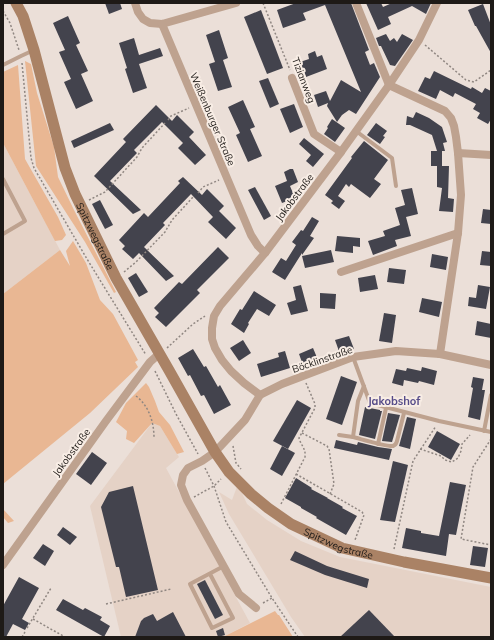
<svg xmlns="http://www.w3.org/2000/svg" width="494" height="640" font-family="Mulish,sans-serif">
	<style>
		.built { fill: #e5d2c6 }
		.green { fill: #e9b793 }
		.building { fill: #43434d }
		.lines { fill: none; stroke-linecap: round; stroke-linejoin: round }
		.path { stroke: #908782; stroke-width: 1.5; stroke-dasharray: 2 2; stroke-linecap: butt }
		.lane { stroke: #bea28f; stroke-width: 4 }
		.street { stroke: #bea28f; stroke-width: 8 }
		.secondary { stroke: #aa8265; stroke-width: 11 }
		.labels { text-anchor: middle; stroke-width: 4; stroke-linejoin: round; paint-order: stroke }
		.street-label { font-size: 10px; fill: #1e1a17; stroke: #f8ede5 }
		.neighbourhood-label { font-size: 11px; font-weight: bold; fill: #554b89; stroke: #f8ede5 }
	</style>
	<rect width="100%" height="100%" fill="#ebdfd8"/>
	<g class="built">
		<polygon points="3,143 60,250 3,294"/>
		<polygon points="152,423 160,426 179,457 166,468 250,623 223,637 121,637 90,506"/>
		<polygon points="238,484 247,504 267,520 301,541 340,557 491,587 491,637 305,637 291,617 229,514 219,492 232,500"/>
	</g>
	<g class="green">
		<polygon points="25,61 31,64 37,93 54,147 58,177 74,210 116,292 114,293 85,242 36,166"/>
		<polygon points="18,65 25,159 58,217 66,235 62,240 55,241 3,143 3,72"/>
		<polygon points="73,241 86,263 100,300 113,314 138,360 135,362 138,367 90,413 3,484 3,294 60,250 70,266 66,251"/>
		<polygon points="146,383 149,387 155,401 159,412 170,425 184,452 177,454 160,426 152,423 134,443 126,439 127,431 116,422 126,403"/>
		<polygon points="3,509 14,521 8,523 3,517"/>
		<polygon points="275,611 278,615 279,615 293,637 223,637"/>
	</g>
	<g class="building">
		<polygon points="105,3 120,3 122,9 109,14"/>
		<polygon points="296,3 351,3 369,50 365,52 370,65 374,63 380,77 356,114 349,110 342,115 337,122 327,106 328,103 318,107 314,95 326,91 330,101 341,80 361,92 325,5 303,13 306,20 283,28 277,10"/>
		<polygon points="366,3 381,3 383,7 392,3 431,3 426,14 412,6 388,17 391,24 378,30"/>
		<polygon points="483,4 491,25 491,53 476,26 475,26 468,10"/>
		<polygon points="261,10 283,68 267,74 244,17"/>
		<polygon points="68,16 80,43 76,45 88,71 81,74 93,101 76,109 64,82 71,79 59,52 65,50 53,23"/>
		<polygon points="219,30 228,58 223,60 232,87 218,91 209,64 215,62 206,35"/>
		<polygon points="386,34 390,41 394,38 397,42 402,34 413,40 395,66 390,65 381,46 379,46 376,38"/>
		<polygon points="134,38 139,55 160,48 163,56 139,64 147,88 133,93 125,69 127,68 119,43"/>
		<polygon points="315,51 317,57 322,55 327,69 306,77 300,62 309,59 308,54"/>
		<polygon points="434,71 471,89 472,87 482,93 485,88 491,91 491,119 488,124 477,118 480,113 473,109 476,104 455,93 453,97 440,90 436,99 418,91 425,77 430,79"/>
		<polygon points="268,78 279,104 270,108 259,81"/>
		<polygon points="243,100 255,127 250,129 262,156 248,162 236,135 240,133 228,107"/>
		<polygon points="294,104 303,127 290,133 280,109"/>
		<polygon points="156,105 172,121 177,115 194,132 189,137 206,155 195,165 178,148 183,143 162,122 134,150 137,153 110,181 141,210 133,214 94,176 126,142 123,139"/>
		<polygon points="416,112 429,118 442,127 447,142 443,143 445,151 437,151 432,135 410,125 406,125 407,116 413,118"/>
		<polygon points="332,119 345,128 335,142 324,134 328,128 327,127"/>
		<polygon points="110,123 114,130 74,148 71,141"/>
		<polygon points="376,123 387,131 383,136 385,137 380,144 367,135"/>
		<polygon points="304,138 324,154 313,167 306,161 311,155 299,144"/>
		<polygon points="364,141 388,160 374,179 381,184 370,198 351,184 349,187 346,184 338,196 345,201 339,209 331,203 333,201 325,195 352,158 351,157"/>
		<polygon points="431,151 442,151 442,166 449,166 448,198 454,199 453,212 439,211 442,188 437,187 437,166 431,166"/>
		<polygon points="290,169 293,169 298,182 290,186 295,198 282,203 275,186 287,181 284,172"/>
		<polygon points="183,177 202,195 207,189 224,206 219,211 236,228 226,239 208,222 213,217 191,194 163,223 165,225 144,247 174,276 166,281 139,253 133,259 122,249 125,246 119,240 144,213 148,217 180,183 178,181"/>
		<polygon points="255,187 271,216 264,220 248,190"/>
		<polygon points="412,188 418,214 406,217 411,236 395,240 397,246 373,255 368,241 385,236 383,231 400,225 395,208 405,205 401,190"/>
		<polygon points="100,200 113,225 105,229 92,204"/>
		<polygon points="483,209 491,210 491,224 481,223"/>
		<polygon points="312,217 319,221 310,236 314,238 302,255 302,253 285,280 272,272 281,258 286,261 296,245 292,242 301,230 303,231"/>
		<polygon points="337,236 360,238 360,247 353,246 353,253 335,251"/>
		<polygon points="218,247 229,258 197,290 200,293 166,327 155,317 159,313 154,308 179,282 182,284"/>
		<polygon points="331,250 334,262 305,268 302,256"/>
		<polygon points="482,251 491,252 491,266 480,265"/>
		<polygon points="432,254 448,257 446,270 430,267"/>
		<polygon points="389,268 406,270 404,284 387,282"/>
		<polygon points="136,273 148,292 139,297 128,278"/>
		<polygon points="375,275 378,289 360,292 358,278"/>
		<polygon points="301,285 308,311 291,315 287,303 296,300 293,287"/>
		<polygon points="478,285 490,287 486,309 468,306 469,297 476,298"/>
		<polygon points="254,291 276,305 269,316 257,309 248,323 249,324 244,333 231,324 240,309 242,310"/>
		<polygon points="320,293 336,294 335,309 320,308"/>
		<polygon points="422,298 442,302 439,317 419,312"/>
		<polygon points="384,313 396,315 392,343 379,341"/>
		<polygon points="477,321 491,324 491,338 475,335"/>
		<polygon points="349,336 354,349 340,354 335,340"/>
		<polygon points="243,340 251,353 239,361 230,348"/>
		<polygon points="313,348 318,360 303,365 299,354"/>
		<polygon points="193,349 204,367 206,366 218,387 220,385 231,405 214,414 204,395 201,396 190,375 188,376 178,358"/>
		<polygon points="285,351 290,368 261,377 257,364 279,357 278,353"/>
		<polygon points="422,367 437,371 434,385 419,381 418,383 404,380 403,386 392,383 396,369 406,371 407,368 421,371"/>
		<polygon points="341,376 357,382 342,425 326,419"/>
		<polygon points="473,377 484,379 482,390 485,390 480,420 468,417 473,388 471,387"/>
		<polygon points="297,400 311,408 288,449 273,441"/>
		<polygon points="365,407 380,410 380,411 382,411 375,439 359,435"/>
		<polygon points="388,413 400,415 392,442 382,441"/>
		<polygon points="407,417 416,419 410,449 399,446"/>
		<polygon points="437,431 460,444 451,460 428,447"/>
		<polygon points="336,440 357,445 358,442 378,447 392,449 389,460 334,448"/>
		<polygon points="282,446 295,453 282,476 270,469"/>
		<polygon points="92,452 107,463 91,485 76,474"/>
		<polygon points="393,461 408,465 395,522 380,520"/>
		<polygon points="296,478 312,488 311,489 328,498 327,498 343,507 342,508 357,516 346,535 316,518 317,517 301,508 301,507 285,498"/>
		<polygon points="450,482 466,485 456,535 449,534 446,556 402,548 406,528 421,531 421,533 439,536"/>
		<polygon points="133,486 158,590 126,597 119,567 116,567 101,507 109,492"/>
		<polygon points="63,527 77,537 70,545 57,535"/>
		<polygon points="43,544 54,551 45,566 33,558"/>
		<polygon points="473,546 488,548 485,567 470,565"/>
		<polygon points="295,551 327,566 369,579 367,588 325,575 290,560"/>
		<polygon points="19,577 39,588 22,619 29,623 25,630 13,624 6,637 3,637 3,606"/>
		<polygon points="205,580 223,615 215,619 197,584"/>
		<polygon points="63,599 83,610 85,608 102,617 100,620 110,626 104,637 56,610"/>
		<polygon points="369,610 395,637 340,637"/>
		<polygon points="173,612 186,637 135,637 141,621 144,618 153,614 157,621"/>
		<polygon points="223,628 225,635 218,637 216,631"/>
	</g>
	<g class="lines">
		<g class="path">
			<polyline points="263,3 290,70"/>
			<polyline points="3,11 10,23 19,50"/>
			<polyline points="425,45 466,80 474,82 491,70"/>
			<polyline points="22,63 31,158 34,168 87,259 146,355"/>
			<polyline points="168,120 171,116 189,108"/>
			<polyline points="198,193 203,187 219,180"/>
			<polyline points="89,200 105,192 137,157 142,148 165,123"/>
			<polyline points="124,272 136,262 165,232 172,220 194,196"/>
			<polyline points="167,348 193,324 205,316"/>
			<polyline points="155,371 176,414 198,454"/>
			<path d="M136 396C149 406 154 422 154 438"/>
			<polyline points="302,433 327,446 329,449 334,484 330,494"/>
			<polyline points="491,439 473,467 461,539 491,545"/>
			<polyline points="233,446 236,463 241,469"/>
			<polyline points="420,449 441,456 445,460 452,462 458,458 461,451 462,444 470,435"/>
			<polyline points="205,468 214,486 226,522 272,598 298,637"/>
			<polyline points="296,474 362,512 364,515 355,540"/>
			<polyline points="194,497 214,486 221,479"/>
			<path d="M281 504 305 457C306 448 301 446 299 438L315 408V404L306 383"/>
			<polyline points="394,549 413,461 436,426"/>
			<polyline points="263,603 272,598"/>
			<polyline points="106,604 171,589"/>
			<polyline points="33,619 65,637"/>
			<polyline points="27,628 51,588"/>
			<polyline points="22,637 25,632"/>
		</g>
		<g class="lane">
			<polyline points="3,65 21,56 34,50"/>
			<polyline points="356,131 392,158 396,186"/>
			<polyline points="3,179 25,221 3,234"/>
			<polyline points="353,357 370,403 439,421 491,432"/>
			<path d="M364 386 358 401 353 437C361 439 387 447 393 446 396 445 396 444 397 441L404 413"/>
			<polyline points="484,431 491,395"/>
			<polyline points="339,435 353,437"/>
			<polyline points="378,444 386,408"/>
			<polyline points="210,574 233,618 212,628 190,584 224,566"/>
		</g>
		<g class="street">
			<polyline points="135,3 138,12 143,19 150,23 162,24 236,3"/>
			<polyline points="356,3 389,85 445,111 451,118 454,126 456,137 458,153 461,195 458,233 440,354"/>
			<polyline points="162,24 251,235 258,246 265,253"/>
			<polyline points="292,78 314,134 341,152"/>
			<polyline points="458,153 491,155"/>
			<polyline points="341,272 458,233"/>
			<polyline points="260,395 244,383 231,371 222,360 215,348 212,339 212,328 214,316 220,306 265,253 341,152 389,85 419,40 437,3"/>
			<polyline points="3,565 106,421 150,362 159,354"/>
			<polyline points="256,608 239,594 187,500 181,485 183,475 188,468 202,461 215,452 245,420 260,395 282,384 353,357 396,351 440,354 491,365"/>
		</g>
		<path class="secondary" id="s1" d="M16 3 23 16 34 50 65 168 75 194 116 278 170 372 215 452 229 472 251 494 268 508 291 524 342 548 404 562 491 578"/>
	</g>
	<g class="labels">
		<g class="street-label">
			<text transform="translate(304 80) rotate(69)" y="4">Tizianweg</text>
			<text transform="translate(213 119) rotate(67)" y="4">Weißenburger Straße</text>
			<text transform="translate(294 197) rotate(-53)" y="4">Jakobstraße</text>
			<text dy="4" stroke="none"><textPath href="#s1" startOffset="247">Spitzwegstraße</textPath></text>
			<text transform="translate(322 359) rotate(-19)" y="4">Böcklinstraße</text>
			<text transform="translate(71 452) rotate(-54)" y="4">Jakobstraße</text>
			<text dy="4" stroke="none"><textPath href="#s1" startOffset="651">Spitzwegstraße</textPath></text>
		</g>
		<g class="neighbourhood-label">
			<text x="394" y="405">Jakobshof</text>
		</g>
	</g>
	<rect width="494" height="640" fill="none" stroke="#1e1a17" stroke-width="8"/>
</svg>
